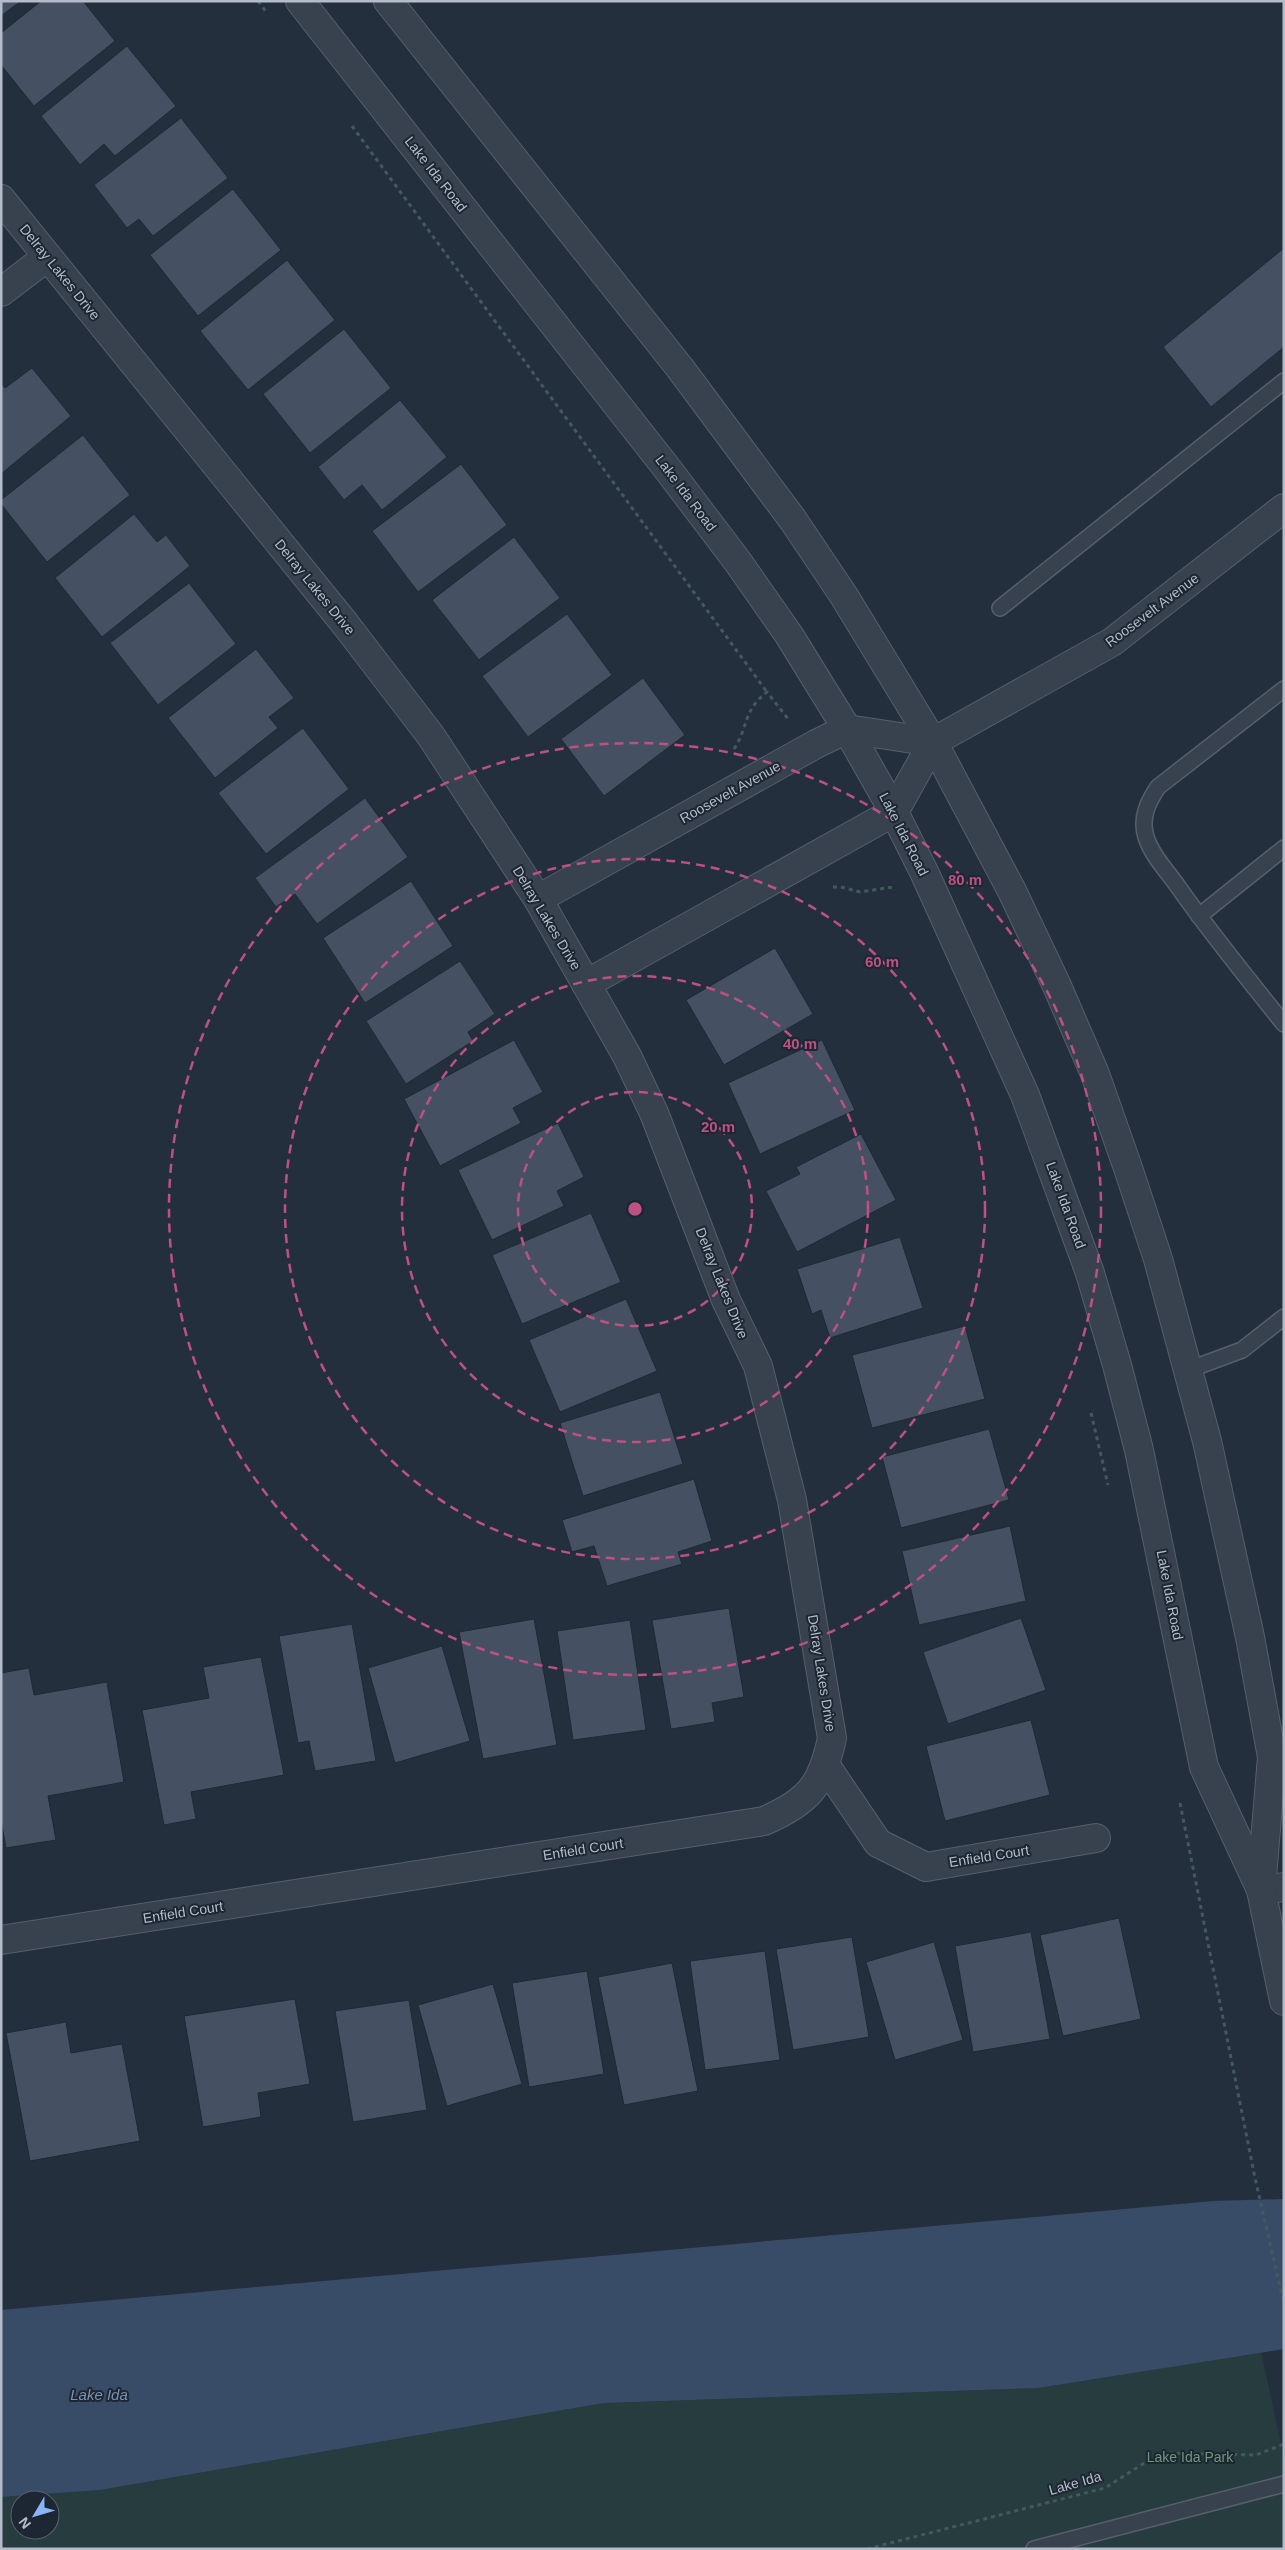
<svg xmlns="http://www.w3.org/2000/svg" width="1285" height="2550" font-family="Arial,sans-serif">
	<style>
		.green { fill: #263c3f; fill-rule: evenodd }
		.water { fill: #394c67 }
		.building { fill: #455162; stroke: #1f2835 }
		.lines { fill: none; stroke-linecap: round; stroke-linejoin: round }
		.service-casing { stroke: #565f6c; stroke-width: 18 }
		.minor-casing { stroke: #565f6c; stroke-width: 30 }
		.tertiary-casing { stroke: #565f6c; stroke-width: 30 }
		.path { stroke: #44595c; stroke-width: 3; stroke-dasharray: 4 4; stroke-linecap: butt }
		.service { stroke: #38414e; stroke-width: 15 }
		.minor { stroke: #38414e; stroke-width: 28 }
		.tertiary { stroke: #38414e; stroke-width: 28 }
		.ring { fill: none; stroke: #bd5182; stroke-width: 2.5; stroke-dasharray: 9 6 }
		.labels { text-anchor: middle; stroke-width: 4; stroke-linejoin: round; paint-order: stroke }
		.street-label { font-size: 14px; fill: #b4bcc9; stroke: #1d2633 }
		.park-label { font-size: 14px; fill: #6b9a76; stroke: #1d2633 }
		.water-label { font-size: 15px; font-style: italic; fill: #7c92b1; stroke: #1d2633 }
		.centre { fill: #bd5182; stroke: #1d2633; stroke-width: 2.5 }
		.ring-label { font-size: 15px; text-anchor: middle; font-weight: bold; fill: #bd5182; stroke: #1d2633; stroke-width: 4; stroke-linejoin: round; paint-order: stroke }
	</style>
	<rect width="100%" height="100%" fill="#242f3e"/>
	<path class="green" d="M1261 2352 1284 2457V2549H1V2497L100 2490 604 2403 1038 2388ZM20 2500H50V2530H20Z"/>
	<polygon class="water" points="1284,2199 1284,2349 1038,2388 604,2403 100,2490 1,2497 1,2310 1213,2201"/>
	<g class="building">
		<polygon points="1,1 21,1 1,16"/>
		<polygon points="41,1 83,1 115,41 34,106 1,65 1,33"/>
		<polygon points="127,46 176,106 115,156 104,144 80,165 41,116"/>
		<polygon points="181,118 228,178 153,236 139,219 127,228 94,185"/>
		<polygon points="233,189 281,250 198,316 150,255"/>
		<polygon points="1284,248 1284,347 1211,407 1163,347"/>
		<polygon points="287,260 335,320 248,390 200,331"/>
		<polygon points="344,329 391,388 310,453 263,394"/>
		<polygon points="32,368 71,416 1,474 1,383 5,388"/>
		<polygon points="400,400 447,457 382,510 362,485 344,500 318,467"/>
		<polygon points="83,435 130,495 47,562 1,504 1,500"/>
		<polygon points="461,464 507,525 418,592 372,531"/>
		<polygon points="134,514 157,542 166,535 190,566 102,637 55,578"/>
		<polygon points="514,537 560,598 479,660 432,600"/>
		<polygon points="189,583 236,644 158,705 110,643"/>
		<polygon points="567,614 612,675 528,737 482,676"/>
		<polygon points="256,649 294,698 269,717 278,728 215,778 168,718"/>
		<polygon points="643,678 685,735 604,796 561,739"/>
		<polygon points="303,728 349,789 266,854 218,793"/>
		<polygon points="365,798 408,857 317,924 295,894 276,907 255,878"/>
		<polygon points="411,881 453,946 365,1003 323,938"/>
		<polygon points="775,948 813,1014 724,1065 686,1000"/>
		<polygon points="460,961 495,1014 468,1032 473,1041 406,1084 366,1021"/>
		<polygon points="514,1040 543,1092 513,1108 521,1123 440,1166 404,1099"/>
		<polygon points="822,1040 855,1110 760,1154 728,1083"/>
		<polygon points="558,1123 584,1177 557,1191 564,1206 492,1240 458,1170"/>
		<polygon points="861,1134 896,1200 797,1252 766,1191 800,1174 796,1167"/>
		<polygon points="591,1213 621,1282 522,1324 492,1255"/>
		<polygon points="900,1237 923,1308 830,1338 821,1310 812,1314 797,1269"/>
		<polygon points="626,1299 657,1371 560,1412 529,1340"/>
		<polygon points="965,1326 985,1399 872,1428 852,1355"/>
		<polygon points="660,1392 683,1464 583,1496 560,1423"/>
		<polygon points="989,1429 1009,1500 901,1528 882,1457"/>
		<polygon points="694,1479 712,1541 678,1552 682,1564 607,1586 594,1546 572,1552 562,1520"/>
		<polygon points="1010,1526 1026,1601 919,1625 902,1551"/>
		<polygon points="729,1608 744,1697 712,1703 715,1722 671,1729 652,1620"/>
		<polygon points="1021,1618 1046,1690 948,1724 923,1652"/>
		<polygon points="534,1619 557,1745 483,1759 459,1632"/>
		<polygon points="630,1620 646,1730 573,1740 557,1631"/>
		<polygon points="352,1624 376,1761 315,1771 309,1741 298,1743 279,1636"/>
		<polygon points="442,1646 470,1741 395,1763 368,1668"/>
		<polygon points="261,1657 284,1775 191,1792 196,1819 164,1825 142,1710 209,1698 203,1667"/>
		<polygon points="29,1668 34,1695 107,1682 124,1782 48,1796 56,1840 6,1848 1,1820 1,1673"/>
		<polygon points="1031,1720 1050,1795 945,1821 926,1746"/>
		<polygon points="1119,1918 1141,2019 1063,2036 1040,1935"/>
		<polygon points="1031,1932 1050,2039 973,2052 955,1946"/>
		<polygon points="852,1937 869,2037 793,2050 776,1949"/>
		<polygon points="934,1942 963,2040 895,2060 866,1962"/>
		<polygon points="765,1951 780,2060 705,2070 690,1961"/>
		<polygon points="672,1963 698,2091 624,2105 598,1977"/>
		<polygon points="587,1971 604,2074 529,2087 512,1983"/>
		<polygon points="493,1984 522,2084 447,2106 418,2005"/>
		<polygon points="295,1999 310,2084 258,2093 261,2117 203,2127 184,2016"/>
		<polygon points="409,2000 427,2110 353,2122 335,2011"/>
		<polygon points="66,2022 71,2053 122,2044 140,2141 30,2161 6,2033"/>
	</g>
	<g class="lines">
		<defs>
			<g id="service">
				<polyline points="1000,608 1284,381"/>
				<path d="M1284 689 1158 787C1148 802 1140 818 1146 837 1152 856 1168 872 1179 888 1212 935 1248 979 1284 1024"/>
				<polyline points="1199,916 1284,848"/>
				<polyline points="1188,1370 1242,1350 1284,1317"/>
				<polyline points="1034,2549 1284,2484"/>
			</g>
			<g id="minor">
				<path d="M1 199 346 625 431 736 538 899 627 1056 654 1113 726 1300 758 1366 792 1500 832 1738C822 1786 808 1802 764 1821L1 1940"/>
				<polyline points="1,292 47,257"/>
				<polyline points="538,899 816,744 847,729 933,742"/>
				<polyline points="586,984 894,812 933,742 1112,642 1284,508"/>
				<polyline points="826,1766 878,1843 926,1867 1096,1838"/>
				<polyline points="1261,1890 1284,1887"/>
			</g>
			<g id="tertiary">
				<polyline points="300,1 666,467 738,562 789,635 847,729 894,812 925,874 1025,1095 1090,1273 1117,1365 1139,1450 1204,1767 1261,1890 1284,2001"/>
				<polyline points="388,1 680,368 793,520 844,596 933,742 1012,891 1057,986 1095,1074 1129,1171 1158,1259 1207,1441 1250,1637 1272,1757 1261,1889"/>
			</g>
		</defs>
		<use href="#service" class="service-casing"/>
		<use href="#minor" class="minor-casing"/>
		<use href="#tertiary" class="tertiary-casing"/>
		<g class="path">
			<polyline points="258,1 267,13"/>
			<polyline points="352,126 767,692"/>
			<path d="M734 749C749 726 742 712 767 692L789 720"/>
			<polyline points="833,887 841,887 860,892 893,887"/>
			<polyline points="1091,1413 1108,1485"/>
			<polyline points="1180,1803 1255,2178 1284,2304"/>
			<polyline points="867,2549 1105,2488 1160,2453 1256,2455 1284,2444"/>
		</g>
		<use href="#service" class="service"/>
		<use href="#minor" class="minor"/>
		<use href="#tertiary" class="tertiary"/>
	</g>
	<g class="ring">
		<circle cx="635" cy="1209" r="117"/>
		<circle cx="635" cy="1209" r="233"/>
		<circle cx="635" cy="1209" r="350"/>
		<circle cx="635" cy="1209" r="466"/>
	</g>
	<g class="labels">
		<g class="street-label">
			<text transform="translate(436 174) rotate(52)" y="5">Lake Ida Road</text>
			<text transform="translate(60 272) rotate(51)" y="5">Delray Lakes Drive</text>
			<text transform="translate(686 493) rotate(53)" y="5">Lake Ida Road</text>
			<text transform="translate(315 587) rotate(51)" y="5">Delray Lakes Drive</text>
			<text transform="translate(1152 610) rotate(-37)" y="5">Roosevelt Avenue</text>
			<text transform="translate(730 792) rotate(-29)" y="5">Roosevelt Avenue</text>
			<text transform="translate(904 834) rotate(63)" y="5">Lake Ida Road</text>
			<text transform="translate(547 918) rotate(59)" y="5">Delray Lakes Drive</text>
			<text transform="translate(1066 1205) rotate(70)" y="5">Lake Ida Road</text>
			<text transform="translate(722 1283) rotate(68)" y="5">Delray Lakes Drive</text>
			<text transform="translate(1170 1595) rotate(79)" y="5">Lake Ida Road</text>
			<text transform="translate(822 1673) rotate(81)" y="5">Delray Lakes Drive</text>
			<text transform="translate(583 1849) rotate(-9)" y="5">Enfield Court</text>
			<text transform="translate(989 1856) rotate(-9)" y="5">Enfield Court</text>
			<text transform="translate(183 1912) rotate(-9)" y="5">Enfield Court</text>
			<text transform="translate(1075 2483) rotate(-16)" y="5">Lake Ida</text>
		</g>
		<g class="park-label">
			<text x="1190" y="2462">Lake Ida Park</text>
		</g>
		<g class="water-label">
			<text x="99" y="2400">Lake Ida</text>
		</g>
	</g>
	<circle cx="635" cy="1209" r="8" class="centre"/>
	<g class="ring-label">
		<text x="965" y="885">80 m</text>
		<text x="882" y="967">60 m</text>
		<text x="800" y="1049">40 m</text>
		<text x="718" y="1132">20 m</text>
	</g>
	<rect width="1285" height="2550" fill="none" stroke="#b4bcc9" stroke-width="5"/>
	<g transform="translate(35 2515) rotate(232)"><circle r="24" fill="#1d2633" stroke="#59626f"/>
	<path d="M0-4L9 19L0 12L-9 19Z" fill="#8ab4f8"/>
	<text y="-8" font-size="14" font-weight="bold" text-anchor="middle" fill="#b4bcc9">N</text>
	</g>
</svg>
